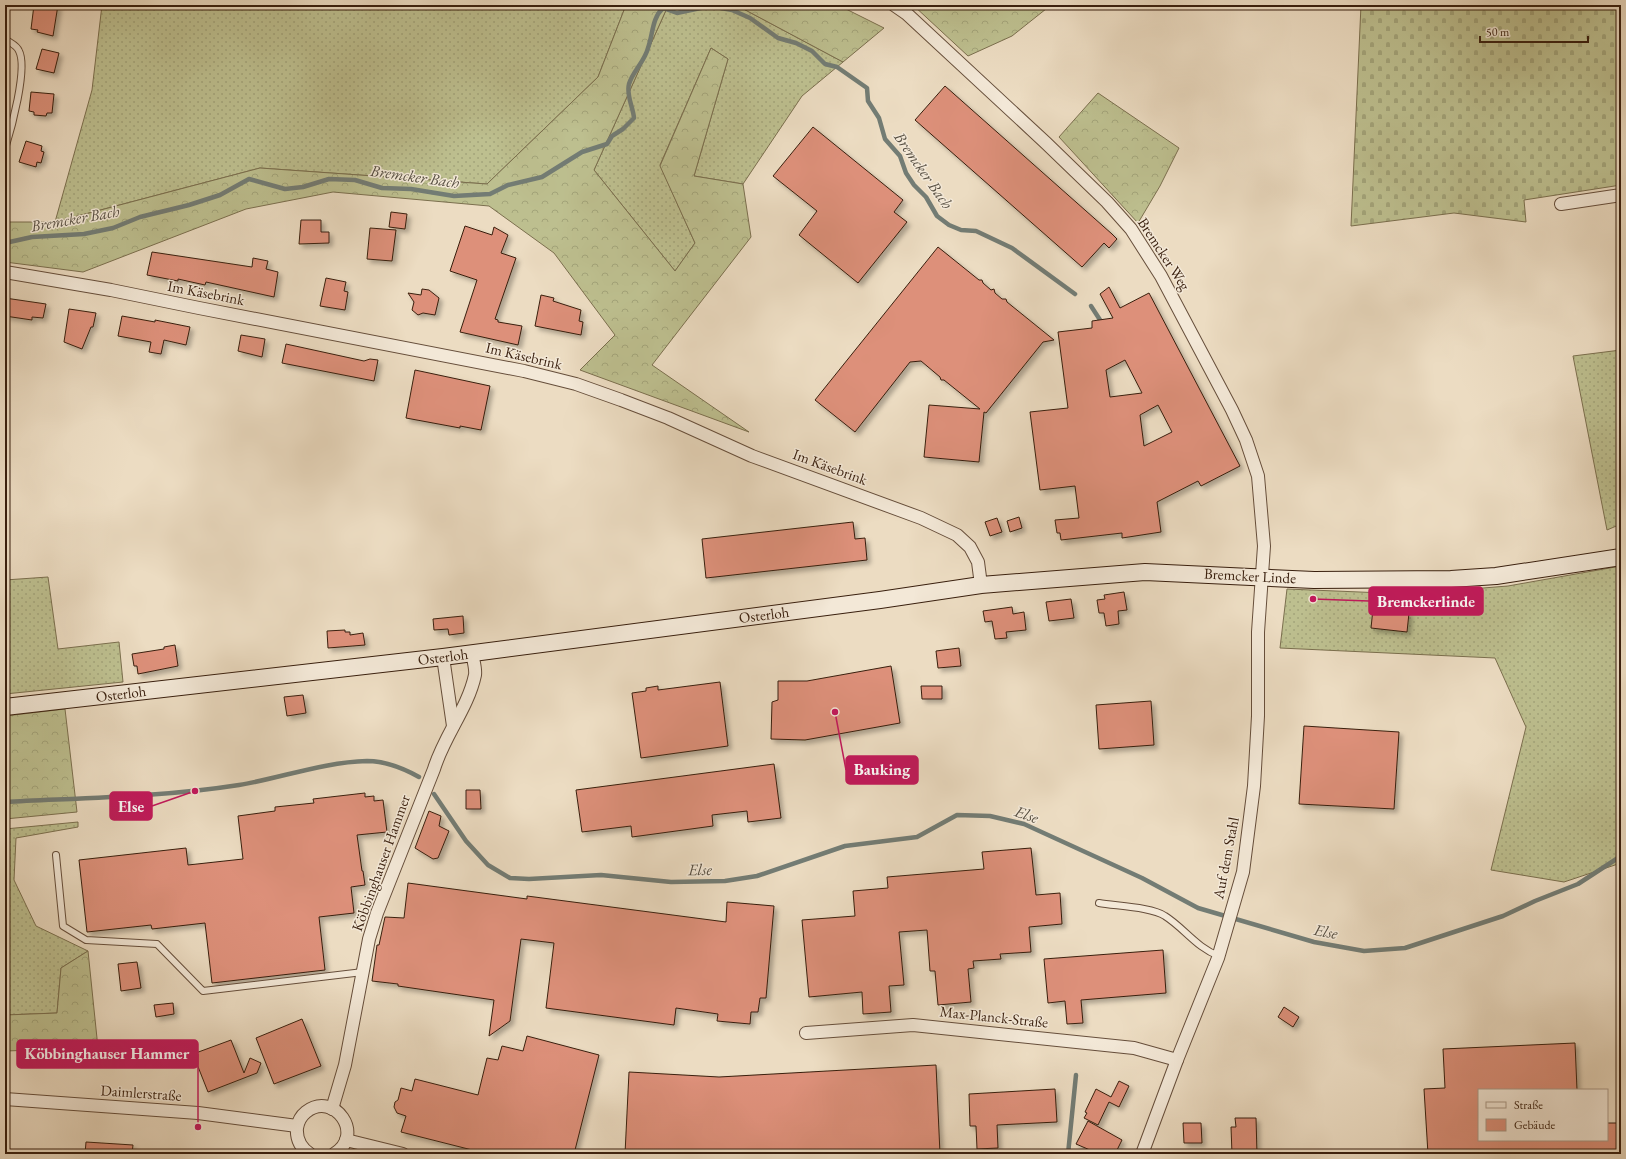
<svg xmlns="http://www.w3.org/2000/svg" width="1626" height="1159" font-family="'EB Garamond',serif">
	<style>
		.grass { fill: url(#grass-dots); stroke: #7b6f4e }
		.forest { fill: url(#forest-crowns); stroke: #7b6f4e }
		.cemetery { fill: url(#cemetery-stones); stroke: #7b6f4e }
		.lines { fill: none; stroke-linecap: round; stroke-linejoin: round }
		.stream { stroke: #737c74; stroke-width: 4.5 }
		.building { fill: #dd907a; stroke: #391f0e; fill-rule: evenodd; filter: url(#shadow) }
		.lane-casing { stroke: #664e3b; stroke-width: 8 }
		.street-casing { stroke: #664e3b; stroke-width: 14 }
		.secondary-casing { stroke: #391f0e; stroke-width: 18 }
		.lane { stroke: #f3e8d7; stroke-width: 6 }
		.street { stroke: #f3e8d7; stroke-width: 12 }
		.secondary { stroke: #f3e8d7; stroke-width: 16 }
		.labels { text-anchor: middle; stroke-width: 3; stroke-linejoin: round; paint-order: stroke }
		.street-label { font-size: 15px; fill: #391f0e; stroke: #f3e8d7 }
		.water-label { font-size: 16px; font-style: italic; fill: #564e41; stroke: #f3e8d7 }
		.leader { fill: none; stroke: #c2185b; stroke-width: 1.5 }
		.callout-dot { fill: #c2185b; stroke: #f3e8d7; stroke-width: 1.5 }
		.callout { fill: #c2185b; stroke: #c2185b; stroke-width: 1.5 }
		.callout-label { font-size: 16px; text-anchor: middle; font-weight: bold; fill: #fff }
	</style>
	<defs>
		<pattern id="grass-dots" width="8" height="8" patternUnits="userSpaceOnUse"><rect width="8" height="8" fill="#bdbf8f"/><path d="M2 2h.1M6 6h.1" fill="none" stroke="#a3a47a" stroke-width="1.8" stroke-linecap="round"/></pattern>
		<pattern id="forest-crowns" width="20" height="18" patternUnits="userSpaceOnUse"><rect width="20" height="18" fill="#bdbf8f"/><path d="M2 6a3 3 0 1 1 6 0M12 15a3 3 0 1 1 6 0" fill="none" stroke="#a3a47a"/></pattern>
		<pattern id="cemetery-stones" width="16" height="16" patternUnits="userSpaceOnUse"><rect width="16" height="16" fill="#bdbf8f"/><path d="M2 7V4a2 2 0 0 1 4 0v3zM10 15v-3a2 2 0 0 1 4 0v3z" fill="#a3a47a"/></pattern>
		<filter id="shadow"><feDropShadow dx="3.5" dy="3.5" stdDeviation="2" flood-color="#0004"/></filter>
	</defs>
	<rect width="100%" height="100%" fill="#ecdcc2"/>
	<filter id="stains"><feTurbulence type="fractalNoise" baseFrequency=".005" numOctaves="4"/><feColorMatrix values="0 0 0 0 .2 0 0 0 0 .09 0 0 0 0 .02 0 0 0 .5 -.17"/></filter>
	<radialGradient id="worn" r=".72"><stop offset=".6" stop-color="#630" stop-opacity="0"/><stop offset="1" stop-color="#630" stop-opacity=".3"/></radialGradient>
	<g class="grass">
		<polygon points="102,5 626,5 598,77 487,184 260,168 55,222 92,90"/>
		<polygon points="688,5 736,5 843,62 802,96 743,184 694,176 728,59 711,48 660,165 695,243 675,271 594,170 667,8"/>
		<polygon points="1621,350 1621,524 1607,530 1573,356"/>
		<polygon points="1621,566 1621,863 1564,882 1491,870 1526,727 1495,658 1280,648 1287,589 1408,594 1508,586"/>
		<polygon points="48,577 58,649 119,642 123,682 5,694 5,580"/>
		<polygon points="78,822 78,827 16,838 14,880 36,926 88,951 61,968 57,1013 5,1015 5,829"/>
	</g>
	<g class="forest">
		<polygon points="626,5 688,5 667,8 594,170 675,271 695,243 660,166 711,48 728,59 694,176 743,184 751,237 652,365 749,432 580,370 615,335 554,253 489,206 333,192 246,209 83,272 5,262 5,222 55,222 260,168 487,184 598,77"/>
		<polygon points="736,5 838,5 884,28 843,62"/>
		<polygon points="913,5 1051,5 1012,36 968,56"/>
		<polygon points="1098,93 1179,148 1160,186 1138,223 1059,137"/>
		<polygon points="65,709 77,812 5,819 5,716"/>
		<polygon points="88,951 98,1048 5,1051 5,1015 57,1013 61,968"/>
	</g>
	<polygon class="cemetery" points="1361,5 1621,5 1621,185 1524,200 1526,222 1454,213 1351,226"/>
	<g class="lines">
		<g class="stream">
			<path d="M5 243 32 237 84 234 113 228 140 217 189 205 220 195 249 179 285 189 303 187 329 179 355 180 382 188 411 189 454 196 490 194 508 185 542 177 582 152 607 144 612 136 623 129 634 118C633 107 626 95 629 84 633 71 645 61 648 48 653 34 652 18 663 8L677 13 710 6 732 10 750 18 778 38 796 43 812 51 825 64 837 67 867 88 868 101 879 118 885 139 900 156 906 173 914 185 926 197 937 216 949 225 961 230 976 231 1012 248 1075 294"/>
			<polyline points="1091,306 1102,323"/>
			<polyline points="434,794 466,841 488,865 510,878 529,879 601,875 671,882 725,881 757,876 845,846 917,837 957,815 990,816 1024,824 1142,878 1198,908 1314,942 1364,951 1405,948 1503,916 1535,901 1578,884 1621,856"/>
			<path d="M5 802C81 798 163 797 239 785 281 778 324 762 367 761 386 761 403 768 419 777"/>
			<polyline points="1068,1154 1076,1075"/>
		</g>
	</g>
	<g class="building">
		<polygon points="34,5 58,5 53,36 37,32 38,30 31,29"/>
		<polygon points="42,49 59,53 54,73 36,69"/>
		<polygon points="945,86 1112,234 1117,239 1109,248 1104,243 1082,267 915,120"/>
		<polygon points="31,92 54,94 52,113 47,113 46,116 34,115 34,112 29,111"/>
		<polygon points="813,127 903,200 894,212 907,222 858,283 799,235 817,211 773,176"/>
		<polygon points="26,141 42,146 41,151 44,152 41,163 37,162 36,167 19,162"/>
		<polygon points="391,212 407,214 405,229 389,227"/>
		<polygon points="301,220 321,220 321,232 329,232 329,243 299,244"/>
		<polygon points="465,226 492,235 494,227 508,235 501,253 516,258 495,319 498,320 498,322 522,326 518,345 460,332 477,280 450,271"/>
		<polygon points="370,228 396,230 392,261 367,259"/>
		<polygon points="938,247 979,280 982,280 983,283 991,290 994,289 995,293 1002,299 1006,299 1007,302 1054,340 1043,342 986,413 984,412 979,462 924,457 929,405 980,409 944,380 941,380 940,377 921,361 910,362 855,432 815,400"/>
		<polygon points="152,252 252,267 253,258 268,261 266,269 278,272 274,297 206,282 205,285 178,279 178,281 147,275"/>
		<polygon points="326,278 346,282 344,291 348,292 345,310 320,306"/>
		<path d="M1109 287 1120 308 1149 293 1240 466 1201 486 1198 481 1157 502 1161 532 1122 538V533L1061 540 1060 533H1057L1055 520 1079 518 1075 486 1040 490 1030 412 1068 408 1058 332 1092 328V321L1113 318 1100 294ZM1125 360 1142 393 1110 397 1106 370ZM1158 405 1172 432 1144 446 1140 415Z"/>
		<polygon points="422,289 429,290 439,298 435,315 423,313 418,315 412,310 414,302 408,293 421,295"/>
		<polygon points="541,295 554,298 553,301 581,310 579,321 583,322 581,335 535,326"/>
		<polygon points="5,298 46,304 43,318 32,317 32,320 5,316"/>
		<polygon points="69,309 96,313 93,327 91,327 82,349 64,342"/>
		<polygon points="122,316 155,322 155,320 190,327 186,345 164,340 161,354 149,352 151,342 118,336"/>
		<polygon points="241,335 265,339 262,357 238,351"/>
		<polygon points="286,344 364,361 370,359 378,360 374,381 282,363"/>
		<polygon points="415,370 490,386 481,430 460,426 460,428 406,418"/>
		<polygon points="1019,517 1022,528 1010,532 1007,521"/>
		<polygon points="997,518 1002,532 990,536 985,522"/>
		<polygon points="853,522 855,539 865,538 867,560 706,578 702,539"/>
		<polygon points="1124,592 1127,610 1118,611 1119,624 1106,626 1104,613 1099,613 1097,600 1105,599 1104,595"/>
		<polygon points="1071,599 1074,618 1049,621 1046,602"/>
		<polygon points="1012,607 1013,614 1024,612 1026,630 1006,632 1007,638 995,639 992,621 985,622 983,611"/>
		<polygon points="1373,609 1409,613 1407,632 1371,628"/>
		<polygon points="463,616 464,633 449,635 448,629 434,630 433,619"/>
		<polygon points="345,630 345,632 350,632 350,635 363,633 365,645 328,648 327,631"/>
		<polygon points="175,645 178,666 138,674 137,666 134,666 132,654 164,649 164,647"/>
		<polygon points="959,648 961,666 938,668 936,651"/>
		<polygon points="891,666 900,723 805,740 771,739 772,702 778,700 778,681 807,681"/>
		<polygon points="720,682 728,746 641,758 632,693 646,691 646,688 658,686 658,690"/>
		<polygon points="921,686 942,686 942,699 922,699"/>
		<polygon points="303,695 306,713 287,716 284,697"/>
		<polygon points="1151,701 1154,745 1099,749 1096,705"/>
		<polygon points="1304,726 1399,732 1394,809 1299,804"/>
		<polygon points="774,764 781,818 748,822 747,811 712,815 713,826 632,837 631,826 582,832 576,790"/>
		<polygon points="466,790 480,790 481,809 466,809"/>
		<polygon points="365,793 365,797 374,796 374,801 383,800 387,832 357,835 362,871 363,871 365,885 351,887 354,913 319,917 325,970 212,983 205,923 152,929 151,925 87,932 79,860 186,848 188,865 243,859 238,816 275,811 275,807 314,803 313,799"/>
		<polygon points="429,811 441,816 439,826 449,831 438,858 433,859 415,848"/>
		<polygon points="1031,848 1036,895 1060,893 1062,924 1029,927 1031,952 1000,954 1001,959 973,961 974,968 968,969 971,1002 938,1005 935,971 930,971 927,930 899,932 904,985 889,986 891,1012 863,1014 862,992 809,997 802,920 855,916 853,891 888,888 887,877 984,869 982,852"/>
		<polygon points="408,883 527,899 527,896 726,922 727,902 774,906 766,998 760,998 758,1012 751,1012 750,1024 717,1021 718,1014 676,1008 674,1025 546,1008 554,943 521,939 510,1021 489,1036 494,1000 398,986 398,984 372,981 377,945 379,945 385,917 404,918"/>
		<polygon points="1163,950 1166,993 1081,1000 1083,1023 1067,1024 1065,1001 1048,1003 1044,959"/>
		<polygon points="137,962 141,988 121,991 118,964"/>
		<polygon points="173,1003 174,1014 156,1017 154,1005"/>
		<polygon points="1284,1007 1299,1017 1293,1027 1278,1017"/>
		<polygon points="302,1019 321,1066 274,1084 256,1038"/>
		<polygon points="527,1036 599,1055 574,1154 488,1154 401,1132 406,1116 397,1113 394,1107 395,1102 398,1100 401,1088 412,1091 415,1079 478,1095 487,1058 498,1060 502,1046 523,1051"/>
		<polygon points="231,1040 244,1073 250,1058 261,1063 257,1073 208,1092 193,1054"/>
		<polygon points="1575,1043 1577,1090 1479,1090 1479,1140 1607,1140 1607,1123 1618,1123 1620,1154 1428,1154 1424,1089 1445,1088 1443,1049"/>
		<polygon points="936,1065 940,1154 625,1154 629,1072 719,1077"/>
		<polygon points="1119,1081 1129,1086 1119,1107 1109,1102 1098,1125 1084,1118 1087,1113 1085,1112 1096,1089 1111,1097"/>
		<polygon points="1055,1089 1057,1122 997,1125 998,1148 977,1149 976,1126 970,1126 969,1094"/>
		<polygon points="1235,1118 1256,1118 1257,1154 1232,1154 1231,1127 1236,1127"/>
		<polygon points="1088,1121 1122,1140 1115,1154 1088,1154 1090,1150 1076,1144"/>
		<polygon points="1183,1123 1201,1123 1202,1143 1184,1143"/>
		<polygon points="86,1142 133,1145 132,1154 85,1154"/>
	</g>
	<g class="lines">
		<defs>
			<g id="lane">
				<polyline points="5,11 7,5"/>
				<path d="M5 39C10 43 17 45 19 51 28 68 11 130 5 149"/>
				<polyline points="56,855 63,926 86,940 157,944 203,991 363,972"/>
				<path d="M1099 903C1115 906 1152 907 1165 916 1184 928 1197 948 1219 956"/>
			</g>
			<g id="street">
				<polyline points="894,5 907,14 1046,143 1107,202 1131,229 1161,276 1232,410 1246,440 1258,476 1264,546 1258,632 1258,716 1254,786 1243,872 1218,958 1177,1060 1142,1154"/>
				<polyline points="1561,204 1621,195"/>
				<polyline points="5,272 111,290 199,308 524,371 576,384 621,400 668,418 752,456 921,518 957,535 970,547 978,562 981,585"/>
				<polyline points="443,657 453,726"/>
				<polyline points="806,1033 913,1025 1134,1048 1177,1060"/>
				<polyline points="5,1099 198,1113 297,1126"/>
				<path d="M332 1109 345 1065 369 939 377 913 434 769C444 736 468 708 475 675 476 668 473 660 472 653"/>
				<polyline points="346,1140 403,1154"/>
				<path d="M310 1154C301 1148 296 1140 297 1128 298 1122 301 1116 306 1112 334 1090 366 1135 334 1154"/>
			</g>
			<polyline id="secondary" points="5,707 443,657 880,600 981,585 1145,572 1314,580 1451,579 1496,576 1621,557"/>
		</defs>
		<use href="#lane" class="lane-casing"/>
		<use href="#street" class="street-casing"/>
		<use href="#secondary" class="secondary-casing"/>
		<use href="#lane" class="lane"/>
		<use href="#street" class="street"/>
		<use href="#secondary" class="secondary"/>
	</g>
	<g class="labels">
		<g class="street-label">
			<text transform="translate(1164 254) rotate(57)" y="5">Bremcker Weg</text>
			<text transform="translate(206 293) rotate(11)" y="5">Im Käsebrink</text>
			<text transform="translate(524 356) rotate(13)" y="5">Im Käsebrink</text>
			<text transform="translate(830 467) rotate(20)" y="5">Im Käsebrink</text>
			<text transform="translate(1250 576) rotate(3)" y="5">Bremcker Linde</text>
			<text transform="translate(764 615) rotate(-7)" y="5">Osterloh</text>
			<text transform="translate(443 657) rotate(-7)" y="5">Osterloh</text>
			<text transform="translate(121 694) rotate(-7)" y="5">Osterloh</text>
			<text transform="translate(1226 858) rotate(-79)" y="5">Auf dem Stahl</text>
			<text transform="translate(381 863) rotate(-70)" y="5">Köbbinghauser Hammer</text>
			<text transform="translate(994 1017) rotate(6)" y="5">Max-Planck-Straße</text>
			<text transform="translate(141 1093) rotate(4)" y="5">Daimlerstraße</text>
		</g>
		<g class="water-label">
			<text transform="translate(924 170) rotate(55)" y="6">Bremcker Bach</text>
			<text transform="translate(415 176) rotate(8)" y="6">Bremcker Bach</text>
			<text transform="translate(75 218) rotate(-10)" y="6">Bremcker Bach</text>
			<text transform="translate(1027 814) rotate(19)" y="6">Else</text>
			<text transform="translate(700 869) rotate(-1)" y="6">Else</text>
			<text transform="translate(1326 931) rotate(11)" y="6">Else</text>
		</g>
	</g>
	<path class="leader" d="M1313 599L1369 601M835 712L846 770M195 791L152 806M198 1127L198 1054"/>
	<g class="callout-dot">
		<circle cx="1313" cy="599" r="4"/>
		<circle cx="835" cy="712" r="4"/>
		<circle cx="195" cy="791" r="4"/>
		<circle cx="198" cy="1127" r="4"/>
	</g>
	<g class="callout">
		<rect x="1369" y="587" width="114" height="28" rx="4"/>
		<rect x="846" y="756" width="72" height="28" rx="4"/>
		<rect x="110" y="792" width="42" height="28" rx="4"/>
		<rect x="17" y="1040" width="181" height="28" rx="4"/>
	</g>
	<g class="callout-label">
		<text x="1426" y="607">Bremckerlinde</text>
		<text x="882" y="775">Bauking</text>
		<text x="131" y="812">Else</text>
		<text x="107" y="1059">Köbbinghauser Hammer</text>
	</g>
	<rect width="1626" height="1159" fill="none" stroke="#ecdcc2" stroke-width="20"/>
	<rect x="6" y="6" width="1614" height="1147" fill="none" stroke="#391f0e" stroke-width="2"/>
	<rect x="10" y="10" width="1606" height="1139" fill="none" stroke="#391f0e"/>
	<rect x="1478" y="1089" width="130" height="52" fill="#f3e8d7" stroke="#a99887"/>
	<rect x="1486" y="1102" width="20" height="6" fill="#f3e8d7" stroke="#a99887"/>
	<text x="1514" y="1109" font-size="12" fill="#391f0e">Straße</text>
	<rect x="1486" y="1119" width="20" height="12" fill="#dd907a" stroke="#a99887"/>
	<text x="1514" y="1129" font-size="12" fill="#391f0e">Gebäude</text>
	<path d="M1480 36v6h108v-6" fill="none" stroke="#391f0e" stroke-width="2"/>
	<text x="1486" y="36" font-size="12" fill="#391f0e" stroke="#f3e8d7" stroke-width="3" paint-order="stroke">50 m</text>
	<rect width="100%" height="100%" filter="url(#stains)"/>
	<rect width="100%" height="100%" fill="url(#worn)"/>
</svg>
